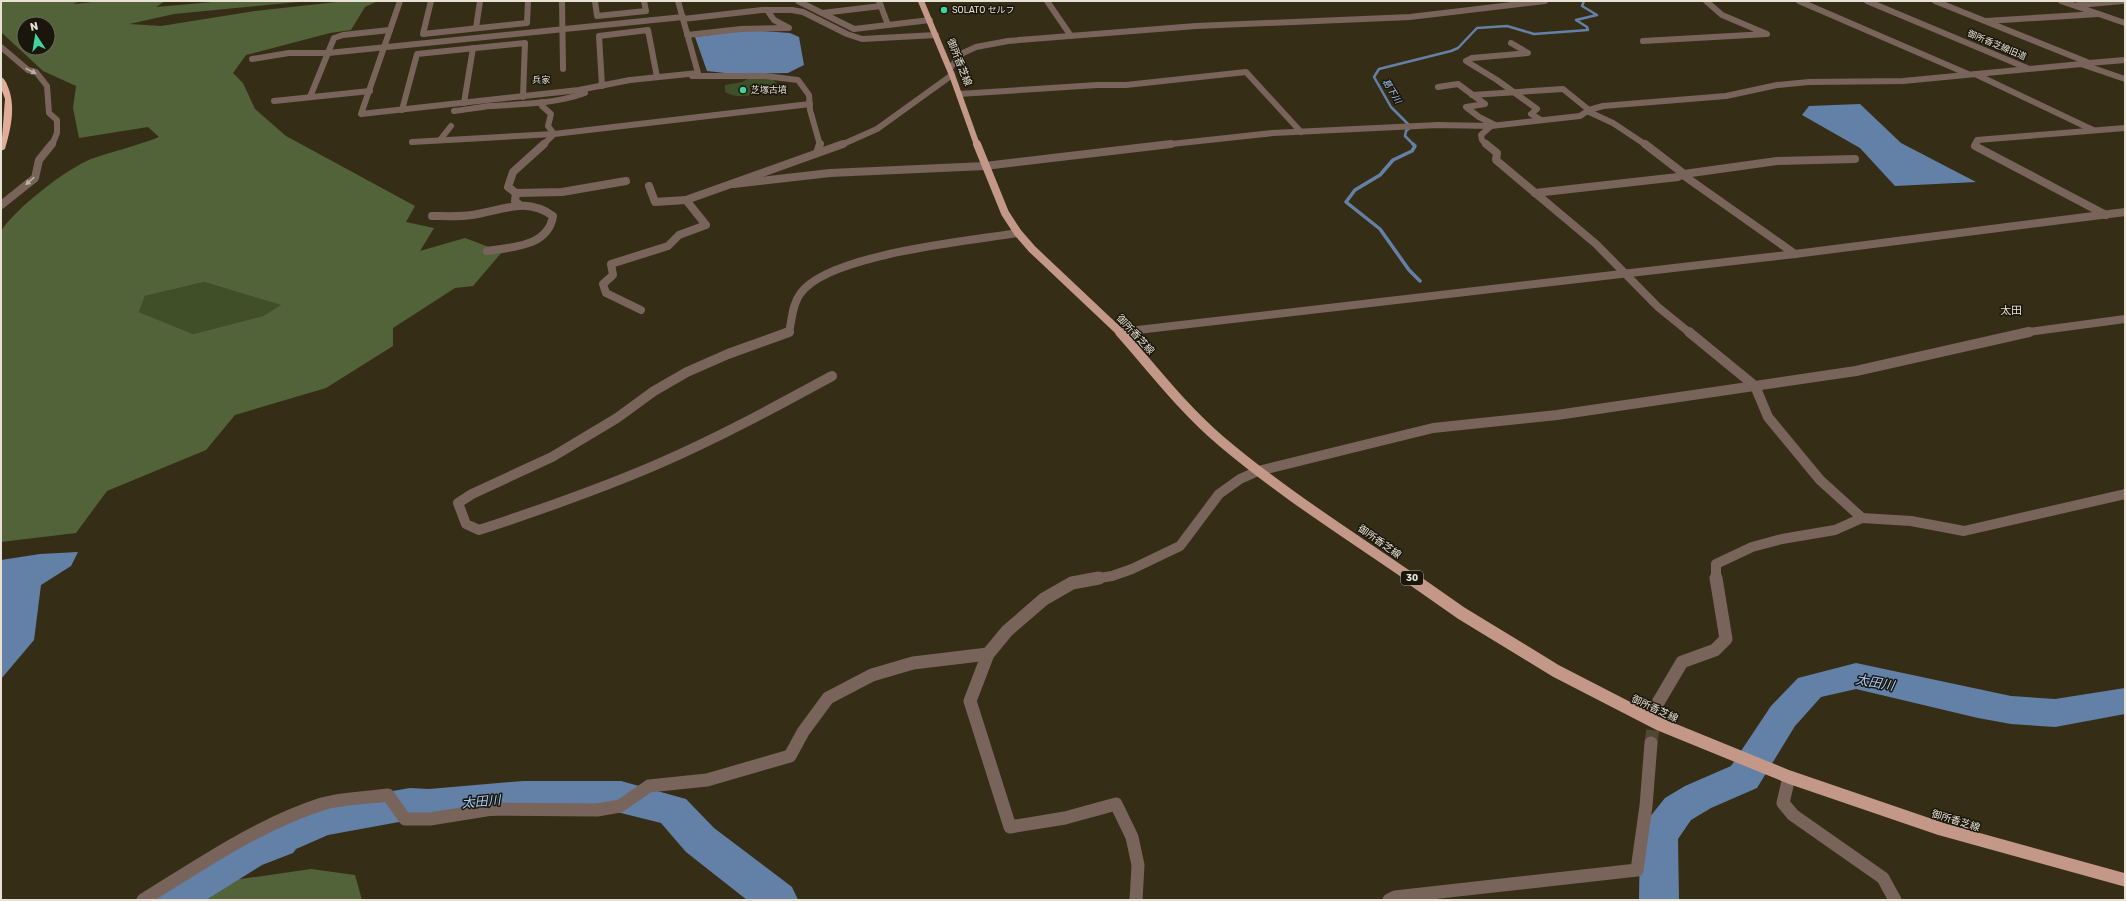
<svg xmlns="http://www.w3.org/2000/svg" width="2126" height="901" font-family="Rubik,'Noto Sans JP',sans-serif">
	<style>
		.green { fill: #404f27 }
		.forest { fill: #526339; fill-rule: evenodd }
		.water { fill: #6381a6 }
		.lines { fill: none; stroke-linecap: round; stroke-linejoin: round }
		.stream-far1 { stroke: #6381a6; stroke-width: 2.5 }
		.stream { stroke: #6381a6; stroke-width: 3.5 }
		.river { fill: #6381a6; fill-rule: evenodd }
		.minor-tunnel { stroke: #514833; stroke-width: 13; stroke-dasharray: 13 6; stroke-linecap: butt }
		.minor-far3 { stroke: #79645c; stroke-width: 6 }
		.minor-far2 { stroke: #79645c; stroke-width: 8 }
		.minor-far1 { stroke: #79645c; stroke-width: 10 }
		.minor { stroke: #79645c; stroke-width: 13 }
		.major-far3 { stroke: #c49889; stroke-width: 6 }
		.major-far2 { stroke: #c49889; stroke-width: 8 }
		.major-far1 { stroke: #c49889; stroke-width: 10 }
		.major { stroke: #c49889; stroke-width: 13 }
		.highway { fill: #e1ad9a; fill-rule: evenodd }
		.oneway { fill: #bbb0a4 }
		.poi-dot { fill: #41d4a1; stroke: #1a160c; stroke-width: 1.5 }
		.labels { text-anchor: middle; stroke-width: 3; stroke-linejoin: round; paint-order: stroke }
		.far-poi-label { font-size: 9px; fill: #e7e2d4; stroke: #1a160c; text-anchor: start }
		.far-street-label { font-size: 9px; fill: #e7e2d4; stroke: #1a160c }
		.far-neighbourhood-label { font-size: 9px; fill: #e7e2d4; stroke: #1a160c }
		.far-water-label { font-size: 9px; font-style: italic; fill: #a4c9f8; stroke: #1a160c }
		.shield { fill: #1a160c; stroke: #aaa598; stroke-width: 1 }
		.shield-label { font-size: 9px; font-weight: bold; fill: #e7e2d4 }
		.street-label { font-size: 10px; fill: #e7e2d4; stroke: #1a160c }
		.neighbourhood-label { font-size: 11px; fill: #e7e2d4; stroke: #1a160c }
		.near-water-label { font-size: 13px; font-style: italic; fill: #a4c9f8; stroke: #1a160c }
	</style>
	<rect width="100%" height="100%" fill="#362d17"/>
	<g class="green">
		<path d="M751 77 773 79 776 83C761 93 742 102 725 92V85L742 82Z"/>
		<polygon points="204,282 282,305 263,316 193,334 139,312 145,296"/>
	</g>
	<g class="forest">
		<path d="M1 1H80L73 4 103 1H165L156 7 224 1H309L174 14 129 24 161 26 255 11 346 1H378L365 7 351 30 330 33 246 55 233 73 243 83 255 109 286 136 415 206 406 222 434 228 420 251 465 238 502 252 473 286 455 288 393 328V346L326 388 235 415 206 450 107 491 76 533 1 542V231C16 208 66 169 91 159 113 151 137 146 159 137L148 127 79 138 73 108 76 86 43 71 1 32ZM24 24H48V48H24ZM204 282 281 305 263 316 193 334 139 312 145 296Z"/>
		<polygon points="311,869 355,875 362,900 184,900 220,882"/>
	</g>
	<g class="water">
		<polygon points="748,30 790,33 799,37 804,65 788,73 734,74 707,71 695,37"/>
		<polygon points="1860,104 1901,143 1976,182 1895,186 1860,148 1802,115 1809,106"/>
		<polygon points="78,552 71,566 41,585 34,640 1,679 1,560 40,554"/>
	</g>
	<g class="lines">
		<polyline class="stream-far1" points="1414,145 1405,136 1406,131 1411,127 1391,107 1374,77 1379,69 1451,51 1458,48 1477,28 1507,26 1534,34 1588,30 1587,27 1576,20 1597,15 1582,6 1584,1"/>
		<polyline class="stream" points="1413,144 1415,146 1412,151 1393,160 1380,175 1355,190 1346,202 1380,229 1409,270 1420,281"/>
		<g class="river">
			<polygon points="1856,663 2011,696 2055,699 2125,688 2125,714 2055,727 2011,724 1978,718 1856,689 1821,697 1795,726 1757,788 1711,808 1691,820 1678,839 1679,900 1639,900 1640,835 1645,823 1665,798 1685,786 1731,766 1771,706 1798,678"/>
			<polygon points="523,781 621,781 686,799 714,828 792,887 798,900 747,900 686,852 661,823 621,813 523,813 429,821 410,820 328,835 296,849 293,853 262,865 206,900 151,900 157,887 234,841 323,803 410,788 429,789"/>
		</g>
		<polyline class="minor-tunnel" points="1651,743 1656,706"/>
		<g class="minor-far3">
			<polyline points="400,1 361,114 579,90 630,80 698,73 678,1"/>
			<polyline points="431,1 423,34 527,23 528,1"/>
			<polyline points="562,1 563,69"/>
			<polyline points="595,1 597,16 646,11 644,1"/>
			<polyline points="798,1 854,29 930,20"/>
			<polyline points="879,1 888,25"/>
			<polyline points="1047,1 1071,36"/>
			<polyline points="1799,1 1968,74"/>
			<polyline points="1867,1 2027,68"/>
			<polyline points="1935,1 2087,62"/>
			<polyline points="2061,1 2125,23"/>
			<polyline points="2078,5 2123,1"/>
			<polyline points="822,13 881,6"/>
			<polyline points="683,19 762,10 792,10 803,12 847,34 862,39 936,35"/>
			<polyline points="1986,21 2098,14"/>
			<polyline points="476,28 480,1"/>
			<polyline points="687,35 741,29 789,28 774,20 767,10"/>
			<polyline points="1643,41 1767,34 1722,15 1706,1"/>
			<polyline points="1511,43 1528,53 1472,58 1466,61 1497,80 1537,109 1531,114 1541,120"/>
			<polyline points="1,47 28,70 36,72 47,86 49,113 57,120 57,133 52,145"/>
			<polyline points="252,59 289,53 328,53 683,17"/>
			<polyline points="2089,63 2125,60"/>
			<polyline points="950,68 963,53 976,47 1008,41 1196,26 1410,17 1545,1"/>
			<polyline points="1975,74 2093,130"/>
			<polyline points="692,76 765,76 798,80 809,95 810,110 820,145"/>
			<polyline points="602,86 599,36 648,30 657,77"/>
			<polyline points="1438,87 1458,84 1485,104 1466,107 1479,117 1495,125"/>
			<polyline points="959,94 1097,85 1126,85 1246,72 1301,132"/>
			<polyline points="1472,95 1563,89 1589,110"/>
			<polyline points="310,97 334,38 343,35 390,30"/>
			<polyline points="274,101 370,91"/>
			<polyline points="542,102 542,106 551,114 548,126 554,134 543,145"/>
			<polyline points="464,103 473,48"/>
			<polyline points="402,110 417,54 525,43 523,97"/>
			<path d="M454 111C466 110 478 107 491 106 523 104 554 104 585 93"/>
			<polyline points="1587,111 1613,123 1646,145"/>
			<polyline points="440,140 451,126"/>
			<polyline points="412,142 554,134 810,104"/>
			<polyline points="841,145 877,129 952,75"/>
			<polyline points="1162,145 1273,133 1438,125 1491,126 1580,116 1589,110 1603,106 1726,96 1777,85 1809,82 1903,81 2081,64 2125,79"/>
			<polyline points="1487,145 1482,140 1481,135 1491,126"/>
			<polyline points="1975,145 1977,140 2125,128"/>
		</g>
		<g class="minor-far2">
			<polyline points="1486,144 1497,153 1496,160 1596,244 1658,307 1690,333"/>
			<polyline points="1976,144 1975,146 2106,215"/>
			<polyline points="817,153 820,144"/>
			<polyline points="1684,174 1777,161 1855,159"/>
			<polyline points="1683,175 1795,254"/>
			<polyline points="734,184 830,173 985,166 1171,144"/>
			<polyline points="649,186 655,202 686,200"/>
			<polyline points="516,193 562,192 626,181"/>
			<polyline points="1535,193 1678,177 1684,174 1645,144"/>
			<polyline points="1,205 35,178 39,160 52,144"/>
			<polyline points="520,205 515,201 516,193 508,187 513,172 544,144"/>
			<path d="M432 216C445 216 459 217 472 215 502 211 525 196 553 216 548 247 512 247 487 251"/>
			<polyline points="641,310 606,293 603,284 613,275 611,264 668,246 679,235 706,225 686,200 843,144"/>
			<polyline points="1120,332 1795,254 2125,212"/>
			<path d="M787 333 789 332C792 320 792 305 800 294 827 254 970 241 1018 233"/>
			<polyline points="2021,333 2125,319"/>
		</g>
		<g class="minor-far1">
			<path d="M789 332 728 354 687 372 654 391 617 418 552 457 472 494 458 503 466 524 479 530C540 510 600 489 658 464 718 438 775 407 832 376"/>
			<polyline points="1689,332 1755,386 1768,417 1820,480 1862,518"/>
			<polyline points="1093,579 1112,576 1132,569 1180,546 1219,494 1240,479 1258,471 1433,428 1557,415 1856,371 2029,332"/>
			<polyline points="1716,579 1716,564 1752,547 1782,539 1835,530 1862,518 1911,521 1964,531 2125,494"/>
		</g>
		<g class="minor">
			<polyline points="1099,578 1072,583 1044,599 1007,631 988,654 970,701 1010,827 1065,818 1116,804 1132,837 1138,865 1136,900"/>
			<polyline points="1656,706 1682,662 1715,650 1726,639 1716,578"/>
			<polyline points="1789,777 1783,803 1793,815 1883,878 1895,900"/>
			<path d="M143 900C200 865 257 825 322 804 342 798 367 798 388 795L405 819H430L492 809 597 810 620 806 649 786 707 780 790 756 803 732 828 698 872 675 913 663 988 654"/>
			<polyline points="1389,900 1395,897 1637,870 1646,806 1651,743"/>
		</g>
		<polyline class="major-far3" points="921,1 952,75 977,145"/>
		<polyline class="major-far2" points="977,144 1005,213 1018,233 1032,249 1121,333"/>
		<path class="major-far1" d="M1120 332C1153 369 1183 409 1221 441 1281 492 1348 534 1413 579"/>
		<polyline class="major" points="1411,578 1461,613 1556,671 1659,724 1789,777 1941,829 2125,880"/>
		<path class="highway" d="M1 77C5 79 6 82 8 87 16 107 11 128 5 149L1 151 5 99 1 88Z"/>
	</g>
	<defs><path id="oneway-solid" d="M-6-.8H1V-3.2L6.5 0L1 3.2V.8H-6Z"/></defs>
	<g class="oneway">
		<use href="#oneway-solid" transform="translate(31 71) rotate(27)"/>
		<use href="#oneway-solid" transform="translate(30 181) rotate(138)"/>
	</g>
	<g class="poi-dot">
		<circle cx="944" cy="10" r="4"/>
		<circle cx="743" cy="90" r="4"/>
	</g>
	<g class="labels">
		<g class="far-poi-label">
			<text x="952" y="13">SOLATO セルフ</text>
			<text x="751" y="93">芝塚古墳</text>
		</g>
		<g class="far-street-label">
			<text transform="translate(1997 45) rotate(23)" y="3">御所香芝線旧道</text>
		</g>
		<g class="far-neighbourhood-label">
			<text x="541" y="83">兵家</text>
		</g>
		<g class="far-water-label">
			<text transform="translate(1392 91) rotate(58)" y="3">葛下川</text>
		</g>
		<rect class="shield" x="1401" y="571" width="22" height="14" rx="3"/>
		<g class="shield-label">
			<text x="1412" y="581">30</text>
		</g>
		<g class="street-label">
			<text transform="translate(960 62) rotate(68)" y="4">御所香芝線</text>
			<text transform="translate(1136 334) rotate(47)" y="4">御所香芝線</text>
			<text transform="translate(1380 541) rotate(35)" y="4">御所香芝線</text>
			<text transform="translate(1655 708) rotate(25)" y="4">御所香芝線</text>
			<text transform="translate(1956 820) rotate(17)" y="4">御所香芝線</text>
		</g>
		<g class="neighbourhood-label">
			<text x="2011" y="314">太田</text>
		</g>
		<g class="near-water-label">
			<text transform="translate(1875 682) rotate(10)" y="5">太田川</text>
			<text transform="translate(481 801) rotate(-5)" y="5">太田川</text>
		</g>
	</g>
	<rect width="2126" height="901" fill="none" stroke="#e7e2d4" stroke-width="4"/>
	<g transform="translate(36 36) rotate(348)"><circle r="19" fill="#1a160c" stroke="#6c685c"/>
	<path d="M0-3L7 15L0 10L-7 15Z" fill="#41d4a1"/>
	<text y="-6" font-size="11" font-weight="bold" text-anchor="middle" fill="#e7e2d4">N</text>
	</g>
</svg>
